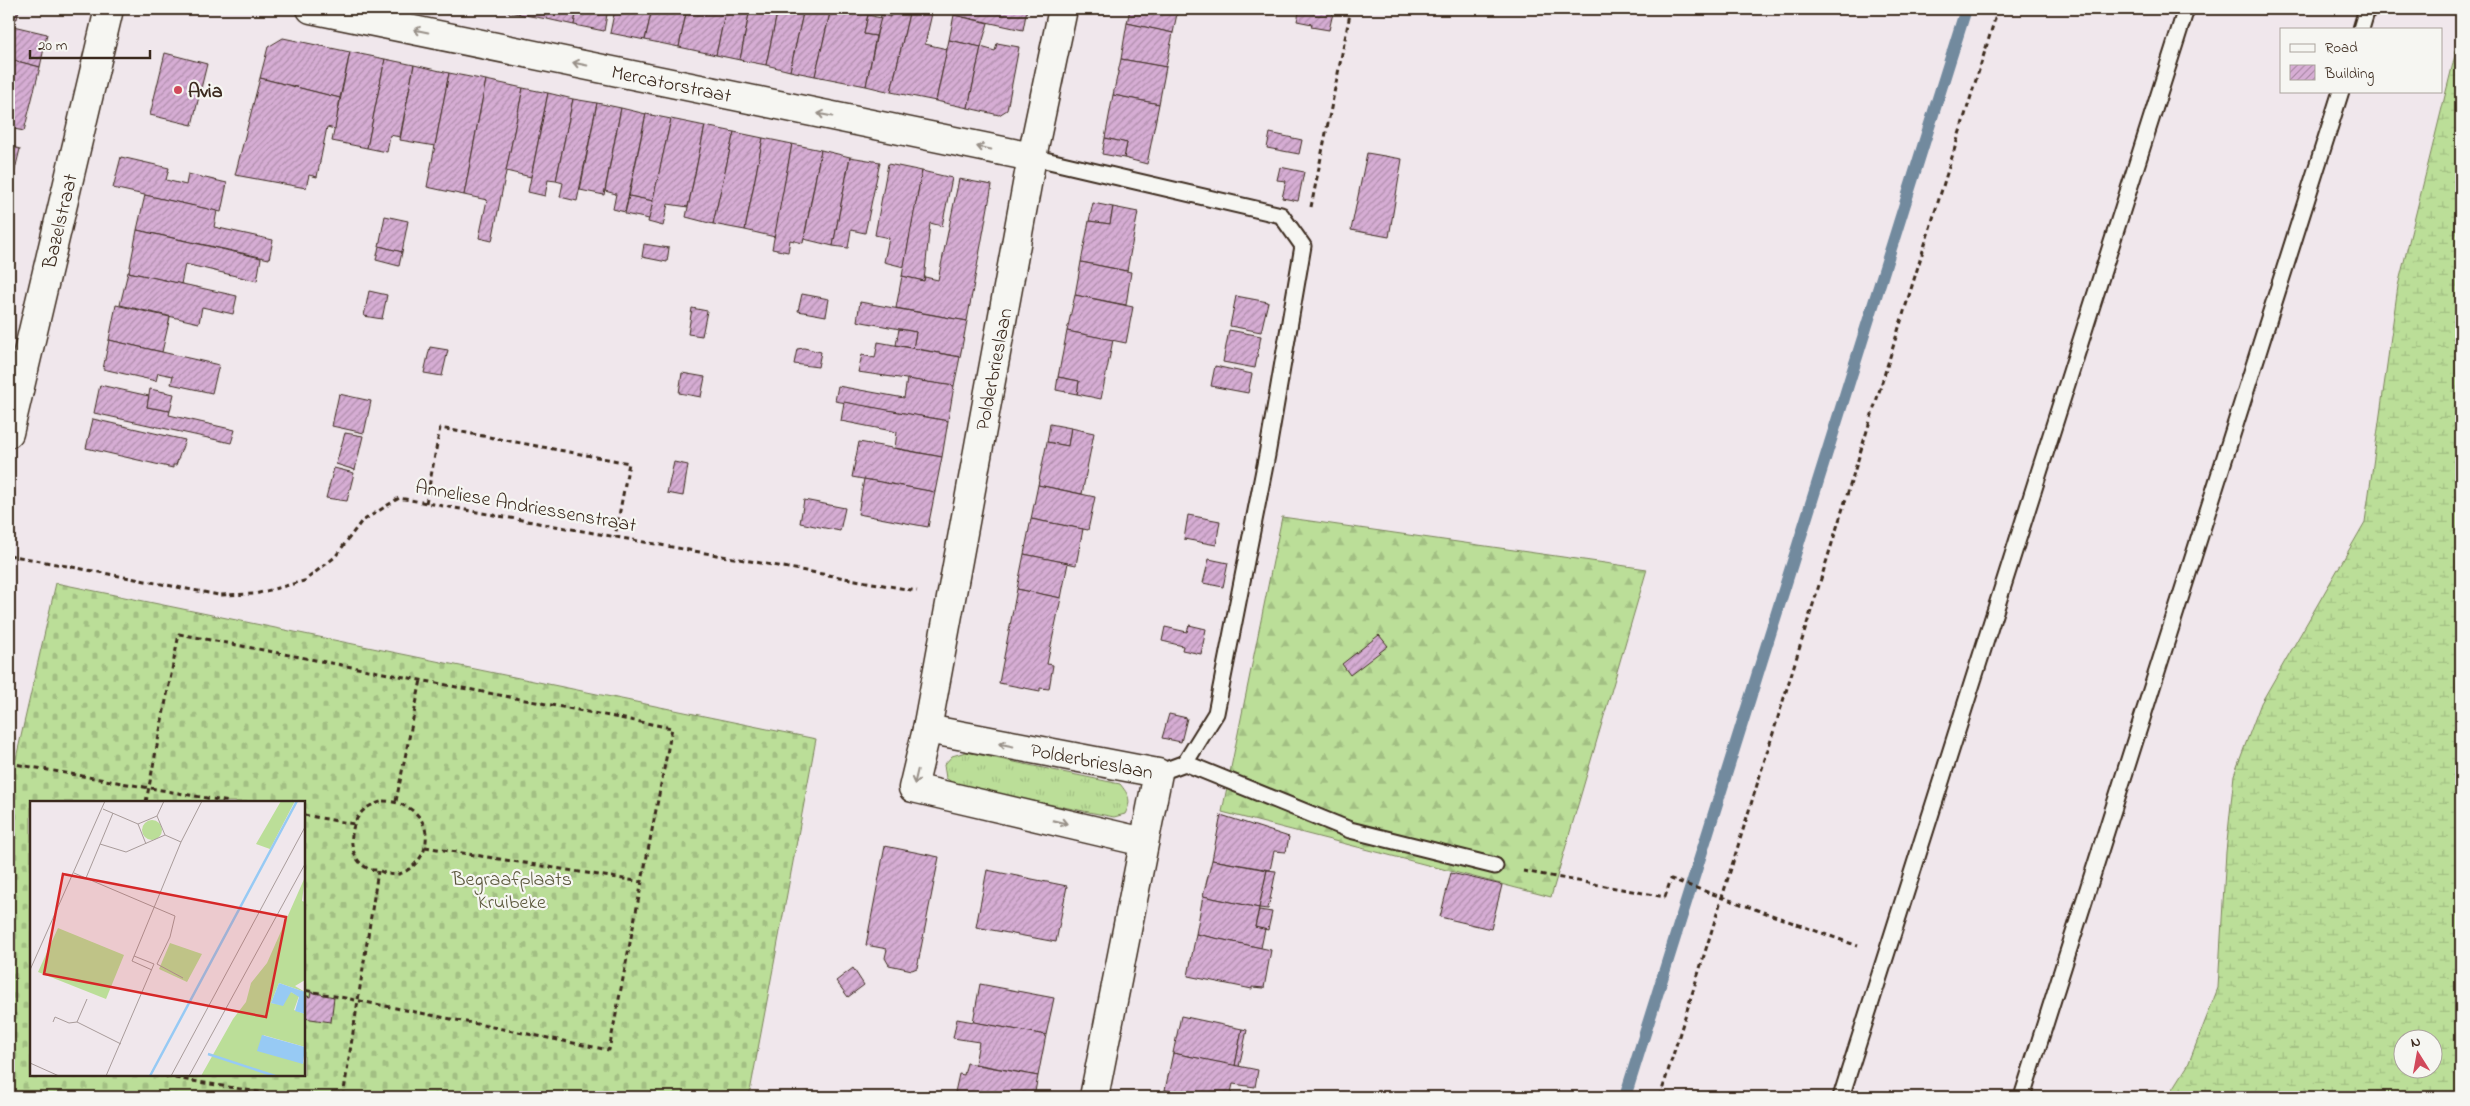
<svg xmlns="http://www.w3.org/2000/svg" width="2470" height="1106" font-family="'Indie Flower',sans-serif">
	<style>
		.grass { fill: url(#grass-tufts); stroke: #7b845b }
		.forest { fill: url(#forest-firs); stroke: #7b845b }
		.wetland { fill: url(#wetland-marsh); stroke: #7b845b; fill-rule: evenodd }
		.cemetery { fill: url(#cemetery-stones); stroke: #7b845b; fill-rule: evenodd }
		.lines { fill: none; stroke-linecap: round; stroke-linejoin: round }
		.stream { stroke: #728a9e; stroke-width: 12 }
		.building { fill: url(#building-hatch); stroke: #3b2a1e }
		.lane-casing { stroke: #3b2a1e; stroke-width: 19 }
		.street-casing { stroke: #3b2a1e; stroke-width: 31 }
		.secondary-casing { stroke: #3b2a1e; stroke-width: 31 }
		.path { stroke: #3b2a1e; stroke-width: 3; stroke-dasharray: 5 4; stroke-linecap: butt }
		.lane { stroke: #f6f6f2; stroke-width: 15 }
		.street { stroke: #f6f6f2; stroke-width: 28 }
		.secondary { stroke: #f6f6f2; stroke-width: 28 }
		.oneway { stroke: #989088 }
		.poi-dot { fill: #d1495b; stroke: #f6f6f2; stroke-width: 2 }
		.labels { text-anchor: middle; stroke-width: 4.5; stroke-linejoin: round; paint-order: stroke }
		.street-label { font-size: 20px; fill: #3b2a1e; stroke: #f6f6f2 }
		.poi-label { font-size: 20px; font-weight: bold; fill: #3b2a1e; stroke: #f6f6f2; text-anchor: start }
		.park-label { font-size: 20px; fill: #5b573c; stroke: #f6f6f2 }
		.inset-river { fill: none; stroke: #97caf4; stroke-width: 2.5 }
		.inset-road { fill: none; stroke: #a89b9a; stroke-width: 1 }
		.view { fill: #d62828; fill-opacity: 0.15; stroke: #d62828; stroke-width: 2.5 }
		.inset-edge { fill: none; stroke: #3b2a1e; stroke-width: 2.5 }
	</style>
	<defs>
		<pattern id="grass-tufts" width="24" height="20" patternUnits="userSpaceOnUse" patternTransform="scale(1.25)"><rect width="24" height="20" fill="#bbde98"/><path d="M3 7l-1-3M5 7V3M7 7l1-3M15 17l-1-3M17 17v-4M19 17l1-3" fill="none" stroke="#a2bf83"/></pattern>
		<pattern id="forest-firs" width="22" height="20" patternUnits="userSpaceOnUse" patternTransform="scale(1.25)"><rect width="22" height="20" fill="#bbde98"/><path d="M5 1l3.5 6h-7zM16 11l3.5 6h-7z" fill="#a2bf83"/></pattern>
		<pattern id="wetland-marsh" width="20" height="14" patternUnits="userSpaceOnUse" patternTransform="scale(1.25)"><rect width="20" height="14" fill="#bbde98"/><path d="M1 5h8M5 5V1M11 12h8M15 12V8" fill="none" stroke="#a2bf83"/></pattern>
		<pattern id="cemetery-stones" width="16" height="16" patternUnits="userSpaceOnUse" patternTransform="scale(1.25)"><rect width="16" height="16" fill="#bbde98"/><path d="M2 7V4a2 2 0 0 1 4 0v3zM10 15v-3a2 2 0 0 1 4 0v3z" fill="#a2bf83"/></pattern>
		<pattern id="building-hatch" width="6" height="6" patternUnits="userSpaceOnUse" patternTransform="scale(1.25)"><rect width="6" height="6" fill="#d6add4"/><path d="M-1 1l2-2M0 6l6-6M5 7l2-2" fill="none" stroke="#af8dab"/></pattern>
	</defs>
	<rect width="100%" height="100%" fill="#f0e7ec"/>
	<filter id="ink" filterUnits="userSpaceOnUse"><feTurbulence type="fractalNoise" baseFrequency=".02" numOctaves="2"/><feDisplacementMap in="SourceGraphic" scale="10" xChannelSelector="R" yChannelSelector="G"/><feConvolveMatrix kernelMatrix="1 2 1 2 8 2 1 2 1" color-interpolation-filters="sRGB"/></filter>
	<g filter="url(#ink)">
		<path class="grass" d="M966 752 1120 784C1129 795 1132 801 1125 814L1114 817 957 786 946 778 944 765 952 756Z"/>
		<polygon class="forest" points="1282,517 1647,569 1551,897 1222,812"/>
		<path class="wetland" d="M2461 31V1097H2168L2188 1065 2218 988 2226 852 2234 775 2261 703 2365 522 2398 286ZM2402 1038H2432V1068H2402Z"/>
		<path class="cemetery" d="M56 583 816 739 749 1097H9V789ZM31 802H304V1075H31Z"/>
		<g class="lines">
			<polyline class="stream" points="1625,1097 1966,9"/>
		</g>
		<g class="building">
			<polygon points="9,9 19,9 17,19 9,17"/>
			<polygon points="495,9 520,9 519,14"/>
			<polygon points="520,9 549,9 547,19 519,14"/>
			<polygon points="549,9 577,9 574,25 547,19"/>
			<polygon points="577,9 608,9 604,31 574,25"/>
			<polygon points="615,9 652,9 645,40 610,33"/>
			<polygon points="652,9 687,9 679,47 645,40"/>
			<polygon points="687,9 726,9 716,55 679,47"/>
			<polygon points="726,9 750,9 740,60 716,55"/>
			<polygon points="750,9 778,9 766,65 740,60"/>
			<polygon points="778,9 804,9 790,71 766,65"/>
			<polygon points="804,9 831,9 815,76 790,71"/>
			<polygon points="831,9 869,9 864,34 876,36 866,86 815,76"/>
			<polygon points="883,9 892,9 890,17 881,15"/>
			<polygon points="892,9 910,9 891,92 866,86 881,15 890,17"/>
			<polygon points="910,9 933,9 925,44 947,49 936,101 891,92"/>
			<polygon points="955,9 1027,9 1023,30 954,15"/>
			<polygon points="1130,9 1178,9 1173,33 1127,23"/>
			<polygon points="1300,9 1334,9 1329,30 1311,27 1312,24 1297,21"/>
			<polygon points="868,15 881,18 876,36 864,34"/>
			<polygon points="954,15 988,23 981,47 949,40"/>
			<polygon points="1127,23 1173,33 1166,67 1121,59"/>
			<polygon points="9,25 47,34 40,67 9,59"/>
			<polygon points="283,38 350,52 340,98 260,78 268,47"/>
			<polygon points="949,40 981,47 968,108 936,101"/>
			<polygon points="997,43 1019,47 1007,110 999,115 968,108 981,47 995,51"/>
			<polygon points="350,52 385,59 367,148 332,141"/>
			<polygon points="165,53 207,64 192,125 150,115"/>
			<polygon points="9,59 40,67 24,131 9,128"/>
			<polygon points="385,59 414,65 400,137 390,135 387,152 367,148"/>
			<polygon points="1121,59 1166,67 1159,104 1113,95"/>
			<polygon points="414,65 449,73 435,146 400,140"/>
			<polygon points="449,73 486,80 464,195 427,187"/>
			<polygon points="260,78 340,98 335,129 327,127 317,177 309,175 306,188 235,175"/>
			<polygon points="486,80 523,88 492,241 479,238 487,200 464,195"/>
			<polygon points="523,88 548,93 531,177 506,171"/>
			<polygon points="548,93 573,99 556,181 548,180 545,196 528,192"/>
			<polygon points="1113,95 1159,104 1147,164 1124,158 1127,143 1105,138"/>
			<polygon points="573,99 597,103 577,201 560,197 563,183 556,181"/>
			<polygon points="597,103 621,108 604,195 580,190"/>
			<polygon points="621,108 646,114 625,212 613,209 616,194 605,191"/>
			<polygon points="646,114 671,119 653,201 629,196"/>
			<polygon points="671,119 705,126 688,207 668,204 663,226 648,222"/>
			<polygon points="705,126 734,132 713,224 686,217"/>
			<polygon points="734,132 763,138 745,230 713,224"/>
			<polygon points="1270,133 1302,140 1299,154 1267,148"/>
			<polygon points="763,138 792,144 775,237 745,230"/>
			<polygon points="1105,138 1127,143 1124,158 1102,154"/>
			<polygon points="792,144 821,150 803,243 790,240 788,252 772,249"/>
			<polygon points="9,146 20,149 12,182 9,181"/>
			<polygon points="821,150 850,157 833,246 804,239"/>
			<polygon points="1367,153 1402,159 1389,237 1351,230"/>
			<polygon points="121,157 169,168 166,180 186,185 188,174 227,183 221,212 113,188"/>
			<polygon points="850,157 880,162 865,233 851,230 848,248 833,246"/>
			<polygon points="888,164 922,171 904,267 884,262 889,238 875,235"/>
			<polygon points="1280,167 1304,172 1298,201 1282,198 1286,181 1277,180"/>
			<polygon points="922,171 952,178 942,226 930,223 924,281 902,276"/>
			<polygon points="959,179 992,185 967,321 896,308 902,276 924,281 925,277 938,280"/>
			<polygon points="145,195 217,211 214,227 273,240 269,259 137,230"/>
			<polygon points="629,196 653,201 649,219 625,214"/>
			<polygon points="1093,203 1113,207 1110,224 1089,221"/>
			<polygon points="1113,207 1138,212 1127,271 1081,262 1089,221 1110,224"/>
			<polygon points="385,216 408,221 402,252 379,246"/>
			<polygon points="137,230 261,258 257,281 185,264 181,284 129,272"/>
			<polygon points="644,244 669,248 667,262 642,257"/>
			<polygon points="379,246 402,252 399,266 376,260"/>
			<polygon points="1081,262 1131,272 1126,305 1075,295"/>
			<polygon points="128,272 237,296 233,314 202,307 199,323 120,305"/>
			<polygon points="369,291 387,295 382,319 364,316"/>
			<polygon points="802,294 829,299 826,316 798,311"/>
			<polygon points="1075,295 1133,307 1126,343 1067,331"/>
			<polygon points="1236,296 1268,302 1261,332 1230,326"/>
			<polygon points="860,302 967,321 960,357 913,348 916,332 857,321"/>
			<polygon points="116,305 170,317 162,352 109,340"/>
			<polygon points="692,308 707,311 702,336 688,334"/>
			<polygon points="899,329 916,332 913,348 896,345"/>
			<polygon points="1229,330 1261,336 1255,368 1223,362"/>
			<polygon points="1067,331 1113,340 1101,399 1077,394 1079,381 1058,377"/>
			<polygon points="109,340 219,365 212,393 171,384 173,376 158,373 156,381 103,369"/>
			<polygon points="878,342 960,357 954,386 858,372 862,355 875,358"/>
			<polygon points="430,347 448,350 442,376 424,373"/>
			<polygon points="804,348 821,352 818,367 794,364 797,349"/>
			<polygon points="1215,366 1252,374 1248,393 1211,386"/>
			<polygon points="682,373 705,377 701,397 679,393"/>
			<polygon points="1058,377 1079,381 1077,394 1056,390"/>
			<polygon points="907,379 954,386 948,421 835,401 838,386 904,398"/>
			<polygon points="100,385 149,396 147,407 170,411 169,415 235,430 231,443 94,413"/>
			<polygon points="150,389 174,394 170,411 147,407"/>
			<polygon points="339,394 371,401 364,433 332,426"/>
			<polygon points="844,402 948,421 942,457 895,448 897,432 841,421"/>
			<polygon points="93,419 185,440 176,465 173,465 173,468 86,448"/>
			<polygon points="1050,424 1071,428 1068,446 1047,442"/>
			<polygon points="1071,428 1094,433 1082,494 1038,485 1047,442 1068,446"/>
			<polygon points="345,433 363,436 355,470 336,464"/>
			<polygon points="859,442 942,457 935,492 852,477"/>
			<polygon points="674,462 688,465 683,496 667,493"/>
			<polygon points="334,468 354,473 347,501 326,498"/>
			<polygon points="864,479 935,492 928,527 858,514"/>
			<polygon points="1038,485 1095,497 1088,530 1031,519"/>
			<polygon points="804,500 845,508 840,531 800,523"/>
			<polygon points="1188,515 1220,521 1216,545 1184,539"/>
			<polygon points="1031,519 1083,529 1076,565 1024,554"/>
			<polygon points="1024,554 1068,563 1061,598 1017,589"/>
			<polygon points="1209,559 1228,563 1223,587 1203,583"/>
			<polygon points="1017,589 1061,598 1047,664 1053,665 1049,689 1040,688 1040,691 999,683"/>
			<polygon points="1189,625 1206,629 1201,654 1182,650 1183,646 1162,641 1165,627 1187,632"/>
			<polygon points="1379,635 1388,646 1350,675 1342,664"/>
			<polygon points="1169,714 1187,718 1181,742 1162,738"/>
			<polygon points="1221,815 1289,837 1286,852 1274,851 1270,870 1212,860"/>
			<polygon points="885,846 939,857 917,968 912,970 889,965 885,958 887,949 866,945"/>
			<polygon points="1212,860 1267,870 1259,908 1203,896"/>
			<polygon points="987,870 1067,886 1056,942 976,927"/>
			<polygon points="1267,870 1276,871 1268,909 1259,908"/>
			<polygon points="1451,873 1502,885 1491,929 1440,917"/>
			<polygon points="1203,896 1259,908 1255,927 1265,929 1261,948 1196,934"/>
			<polygon points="1259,910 1272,912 1268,930 1255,927"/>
			<polygon points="1196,934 1271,950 1264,988 1252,987 1252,989 1188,976"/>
			<polygon points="853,968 864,985 848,997 836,981"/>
			<polygon points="980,984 1054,998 1046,1035 973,1022"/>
			<polygon points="311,992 334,997 331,1022 304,1018 304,995 310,997"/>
			<polygon points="1181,1016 1242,1029 1235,1066 1173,1053"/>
			<polygon points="957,1019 1046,1035 1038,1076 975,1064 979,1042 953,1038"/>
			<polygon points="1242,1029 1247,1030 1239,1067 1235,1066"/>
			<polygon points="1173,1053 1258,1070 1255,1087 1233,1084 1230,1097 1198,1097 1165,1090"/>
			<polygon points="967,1063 1038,1076 1034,1097 954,1097 959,1074 964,1075"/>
			<polygon points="1165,1090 1198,1097 1164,1097"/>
		</g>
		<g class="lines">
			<defs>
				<g id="lane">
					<polyline points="2361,29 2367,9"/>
					<polyline points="1032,157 1281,215 1303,246 1267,455 1216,713 1185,763"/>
					<polyline points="1158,773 1185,763 1350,830 1495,866"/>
					<polyline points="1841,1097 2186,9"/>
					<polyline points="2022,1097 2341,91"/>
				</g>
				<g id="street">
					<path id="s1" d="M311 9 1032 157"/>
					<polyline points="1063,9 1032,157 927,729 913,788 1144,842"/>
					<path id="s2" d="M927 729 1158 773 1094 1097"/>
				</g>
				<g id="secondary">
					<path id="s3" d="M9 433 109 9"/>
				</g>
			</defs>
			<use href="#lane" class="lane-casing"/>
			<use href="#street" class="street-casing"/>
			<use href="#secondary" class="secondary-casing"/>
			<g class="path">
				<polyline points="1311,207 1351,9"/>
				<polyline points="426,503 440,428 629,463 615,537"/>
				<polyline points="9,555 219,595 255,594 304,581 335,557 361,522 399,498 917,591"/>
				<polyline points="9,763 229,802"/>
				<path d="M383 801C408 801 432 819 425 847 422 861 404 878 389 874 385 874 381 871 378 870 374 870 370 870 367 868 348 858 348 829 360 814 366 806 375 804 383 801Z"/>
				<polyline points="396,801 421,680"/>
				<polyline points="146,802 179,634 672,728 609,1050 304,990"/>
				<polyline points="304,815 354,824"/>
				<polyline points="425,847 642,882"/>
				<polyline points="1523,871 1665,897 1671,879 1858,946"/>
				<polyline points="157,1075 288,1097"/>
				<polyline points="343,1097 378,871"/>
				<polyline points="1660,1097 1998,9"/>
			</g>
			<use href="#lane" class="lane"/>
			<use href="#street" class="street"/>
			<use href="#secondary" class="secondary"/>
		</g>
		<defs><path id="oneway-shaft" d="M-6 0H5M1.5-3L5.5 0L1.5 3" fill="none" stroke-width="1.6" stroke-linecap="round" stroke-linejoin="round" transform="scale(1.25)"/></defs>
		<g class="oneway">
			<use href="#oneway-shaft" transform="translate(421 31) rotate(-168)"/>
			<use href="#oneway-shaft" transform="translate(580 64) rotate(-168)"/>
			<use href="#oneway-shaft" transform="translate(825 115) rotate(-168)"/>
			<use href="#oneway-shaft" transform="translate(984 148) rotate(-168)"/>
			<use href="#oneway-shaft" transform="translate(1006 745) rotate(-169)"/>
			<use href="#oneway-shaft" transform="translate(916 777) rotate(103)"/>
			<use href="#oneway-shaft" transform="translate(1060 822) rotate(13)"/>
		</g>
	</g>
	<circle class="poi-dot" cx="178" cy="90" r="5"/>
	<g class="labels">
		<g class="street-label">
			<text dy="7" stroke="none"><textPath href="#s1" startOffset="368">Mercatorstraat</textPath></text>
			<text dy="7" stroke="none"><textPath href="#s3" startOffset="218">Bazelstraat</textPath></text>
			<text transform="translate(993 369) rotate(-79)" y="7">Polderbrieslaan</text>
			<text transform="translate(526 505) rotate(10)" y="7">Anneliese Andriessenstraat</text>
			<text dy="7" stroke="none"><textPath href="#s2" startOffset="168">Polderbrieslaan</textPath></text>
		</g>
		<g class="poi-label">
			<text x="188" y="97">Avia</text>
		</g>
		<g class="park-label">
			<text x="512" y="885">Begraafplaats<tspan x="512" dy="23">Kruibeke</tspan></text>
		</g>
	</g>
	<g transform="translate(30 801)">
		<rect width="275" height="275" fill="#f0e7ec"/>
		<path d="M251 0H265L240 48 226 43ZM112 29a10 10 0 1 1 20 0a10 10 0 1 1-20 0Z" fill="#bbde98"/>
		<path d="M140 142 172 153 157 181 129 168Z" fill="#bbde98"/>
		<path d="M275 76 272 100 275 101V179L265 185 275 191 249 182 241 202 253 204 259 190 269 195 264 209 275 213V246L233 234 273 263 275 256V275H171L203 218 216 201 221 182 237 162Z" fill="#bbde98"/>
		<path d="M28 127 94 154 76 198 8 171Z" fill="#bbde98"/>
		<path d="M249 182 275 191V213L265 210 269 196 261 191 253 205 241 202ZM232 234 275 246 273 263 227 250Z" fill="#97caf4"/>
		<path class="inset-river" d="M178 253 245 275M120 275 267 0"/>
		<path class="inset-road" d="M73 8 108 23 116 43M127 15 135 34 151 41M127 15 134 0M108 23 127 15M70 43 96 51 135 34M44 72 145 115 140 136 127 163M56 77 83 12M127 163 153 177M0 169 75 0M122 169 102 160 151 41 172 0M23 221 25 216 39 222 47 221 91 243M47 221 57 198M0 262 29 275M76 275 124 163 104 155M141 275 275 26M159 275 275 63"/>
		<path class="view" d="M33 73 256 116 236 216 14 173Z"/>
		<rect width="275" height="275" class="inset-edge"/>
	</g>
	<rect width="2470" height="1106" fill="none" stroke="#f6f6f2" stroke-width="30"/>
	<rect x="15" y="15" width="2440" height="1076" fill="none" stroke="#3b2a1e" stroke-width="2" filter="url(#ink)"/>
	<rect x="2280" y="28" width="162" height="65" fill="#f6f6f2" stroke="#aba49d"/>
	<rect x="2290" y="44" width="25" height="8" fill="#f6f6f2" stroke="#aba49d"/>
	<text x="2325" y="52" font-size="15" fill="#3b2a1e">Road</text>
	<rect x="2290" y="65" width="25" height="15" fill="url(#building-hatch)" stroke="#aba49d"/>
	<text x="2325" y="78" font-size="15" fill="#3b2a1e">Building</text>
	<g transform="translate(2418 1054) rotate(349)"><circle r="24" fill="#f6f6f2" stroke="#aba49d"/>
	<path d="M0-4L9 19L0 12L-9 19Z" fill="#d1495b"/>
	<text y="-8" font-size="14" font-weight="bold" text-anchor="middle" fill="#3b2a1e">N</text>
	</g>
	<path d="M30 50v8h120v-8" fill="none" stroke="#3b2a1e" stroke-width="2.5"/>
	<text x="38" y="50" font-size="15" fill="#3b2a1e" stroke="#f6f6f2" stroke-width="4" paint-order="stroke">20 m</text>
</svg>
